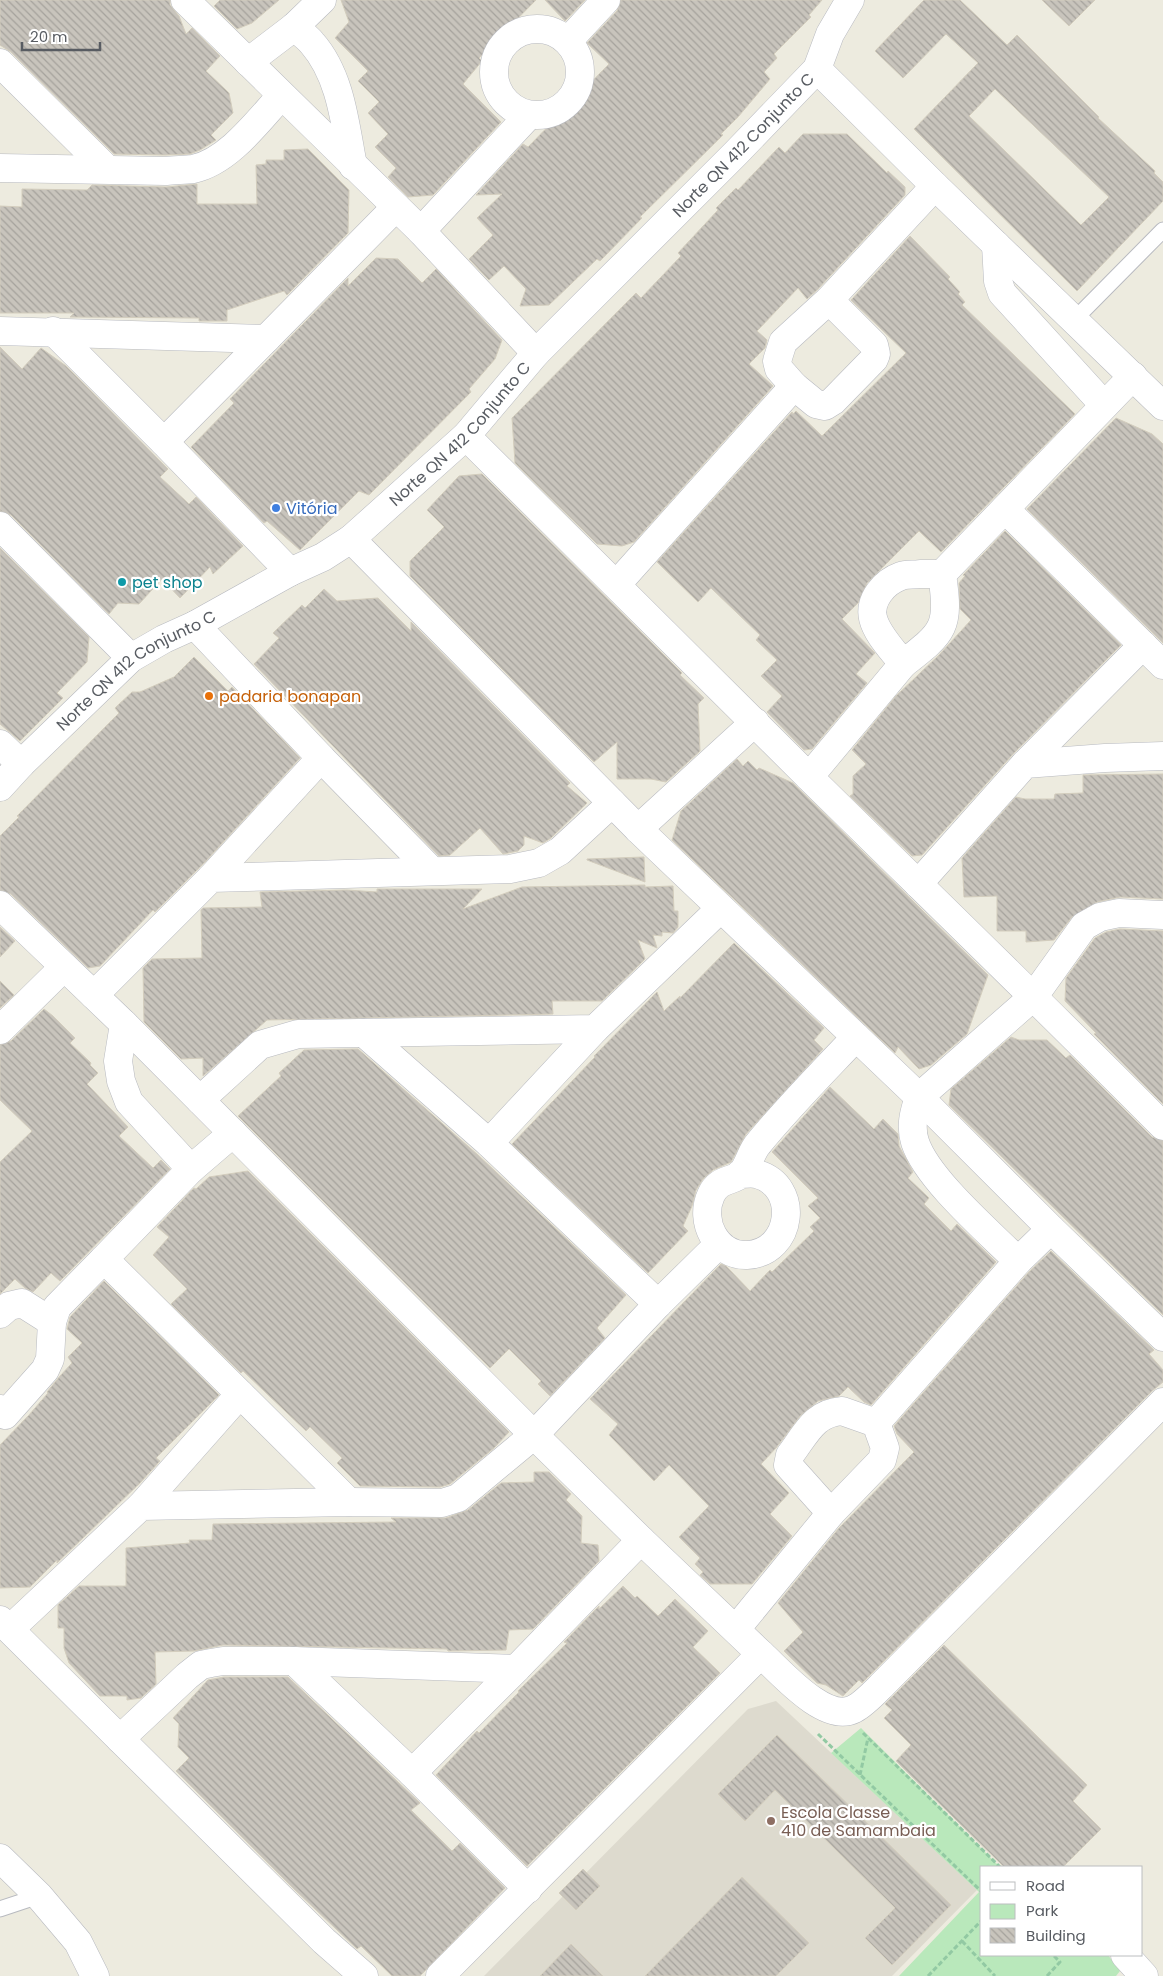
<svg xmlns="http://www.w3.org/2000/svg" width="1163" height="1976" font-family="Poppins,sans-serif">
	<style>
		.education { fill: #dddace }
		.green { fill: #b9e8bb }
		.building { fill: url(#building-back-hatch); stroke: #d3cdbd; fill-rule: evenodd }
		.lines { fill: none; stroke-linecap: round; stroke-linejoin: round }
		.service-casing { stroke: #b8bac0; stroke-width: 17 }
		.minor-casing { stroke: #b8bac0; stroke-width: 29 }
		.tertiary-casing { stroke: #b8bac0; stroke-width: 29 }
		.path { stroke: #92c9a3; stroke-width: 3; stroke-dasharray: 5 2.5; stroke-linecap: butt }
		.service { stroke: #fff; stroke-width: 15 }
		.minor { stroke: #fff; stroke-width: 28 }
		.tertiary { stroke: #fff; stroke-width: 28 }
		.shop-dot { fill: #3f7fe0; stroke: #fff; stroke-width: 2 }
		.culture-dot { fill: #0f9aa8; stroke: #fff; stroke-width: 2 }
		.food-dot { fill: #e8710a; stroke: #fff; stroke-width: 2 }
		.education-dot { fill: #8d6e63; stroke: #fff; stroke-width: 2 }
		.labels { text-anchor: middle; stroke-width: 4.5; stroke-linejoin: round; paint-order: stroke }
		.street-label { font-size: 16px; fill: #585c62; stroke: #fff }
		.shop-label { font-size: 16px; fill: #366cbe; stroke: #fff; text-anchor: start }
		.culture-label { font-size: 16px; fill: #0d838f; stroke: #fff; text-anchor: start }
		.food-label { font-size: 16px; fill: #c56008; stroke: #fff; text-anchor: start }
		.education-label { font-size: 16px; fill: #785e54; stroke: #fff; text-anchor: start }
	</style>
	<defs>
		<pattern id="building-back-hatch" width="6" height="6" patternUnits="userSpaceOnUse" patternTransform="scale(1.25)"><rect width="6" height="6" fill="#c8c4bc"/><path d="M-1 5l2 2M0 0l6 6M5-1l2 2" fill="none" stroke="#a5a29c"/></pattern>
	</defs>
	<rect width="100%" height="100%" fill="#edebdf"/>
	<polygon class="education" points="776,1701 977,1890 892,1976 484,1976 748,1709"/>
	<polygon class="green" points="861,1728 1000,1867 982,1867 982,1955 1108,1955 1120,1971 1116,1976 899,1976 979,1892 831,1753"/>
	<g class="building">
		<polygon points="0,0 170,0 170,5 179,16 186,34 192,28 220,56 206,71 229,93 233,113 211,135 216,140 200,150 190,154 165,155 114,154 11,52 0,45"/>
		<polygon points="220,0 279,0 252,23 237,29 214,6"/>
		<polygon points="341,0 536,0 479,58 482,61 463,84 501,122 433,195 408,197 388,177 396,168 375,147 388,134 368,113 379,102 358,81 368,71 335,38 349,22"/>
		<polygon points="545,0 585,0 565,21"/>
		<polygon points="621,0 822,0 809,15 811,17 774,54 777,58 764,72 770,79 738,117 721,134 723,135 640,217 642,218 600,261 597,259 549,305 520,306 526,289 504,266 489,280 469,259 493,235 477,218 502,194 476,195 523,144 528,147 609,64 587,43 617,11"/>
		<path d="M924 0H960L1007 45 1017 35 1099 117 1098 118 1155 171 1154 173 1163 182V201L1077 291 914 129 978 63 946 34 903 78 875 51ZM995 89 1109 197 1081 225 969 116Z"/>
		<polygon points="1042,0 1095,0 1069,26"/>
		<polygon points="803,134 847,134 887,173 888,171 905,187 905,195 818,289 807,299 798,288 757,331 767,340 765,348 749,364 773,386 634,542 622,546 597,544 515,463 512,418 636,293 641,298 681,256 678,253 718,210 716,208 736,188 738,190 779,147 785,153"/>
		<polygon points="308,149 349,190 348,233 287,295 284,291 227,310 227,321 199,321 199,318 70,317 74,313 0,313 0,206 22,207 22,189 87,190 92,185 166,187 197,184 197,204 257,204 256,165 266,164 266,160 284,160 284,150"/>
		<polygon points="910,236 950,277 948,279 960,292 958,294 965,302 962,305 1075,414 941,552 919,531 867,583 858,603 842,619 875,653 856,674 867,683 812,749 804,750 767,712 782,696 761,676 777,660 756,640 760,635 711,588 698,602 657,562 792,412 793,414 796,411 822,436 906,353 851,300"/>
		<polygon points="376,258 398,259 422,283 436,269 502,340 495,359 469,389 471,392 369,495 359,491 300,550 267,521 264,523 191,447 234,403 230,399 305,322 348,278 348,286"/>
		<polygon points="0,347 22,369 41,348 66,366 168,469 160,477 189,504 196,497 243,546 213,574 210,567 180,598 162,579 139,604 118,603 109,614 11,515 0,511"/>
		<polygon points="1116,418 1152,434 1163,444 1163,643 1027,509"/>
		<polygon points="482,474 682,673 680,675 704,698 698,704 700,751 666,782 651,779 617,779 617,742 594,762 410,576 410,561 444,527 427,510 459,476"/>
		<polygon points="1005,531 1121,645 1014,753 922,855 912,856 850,796 853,794 853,776 866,764 852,750 896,696 939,655 971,620 960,609 959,583 965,576 963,575"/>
		<polygon points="0,548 89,637 87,662 57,693 63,698 20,741 0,724"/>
		<polygon points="324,589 337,601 378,598 411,631 411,622 570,783 567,786 587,803 551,838 543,843 524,836 524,845 518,851 503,854 480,828 450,855 439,856 254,664 279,638 273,633 302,605 305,608"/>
		<polygon points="194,657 228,691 232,687 300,758 205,862 155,912 153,910 100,966 88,968 11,894 0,890 0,836 19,817 17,816 119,713 115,708 132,692 140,692 174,677"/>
		<polygon points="737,759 743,766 748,761 757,770 759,768 793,783 988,975 967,1034 931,1065 919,1069 898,1047 895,1053 672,840 681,811"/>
		<polygon points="1163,774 1163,899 1120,897 1097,902 1072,917 1054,940 1026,942 1026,931 997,931 997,896 964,897 962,858 1016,797 1025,799 1054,799 1055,794 1083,793 1083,775"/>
		<polygon points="644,857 645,882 587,860 587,859"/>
		<polygon points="645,885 645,887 673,886 674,911 678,911 678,927 673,933 662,932 662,936 653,935 657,948 638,940 645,959 602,1001 552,1001 553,1014 267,1020 203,1076 203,1058 181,1059 144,1022 143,968 152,959 202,958 201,910 203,908 262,907 260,892 347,890 377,892 377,889 482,889 463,909 522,887"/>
		<polygon points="0,927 15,941 0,957"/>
		<polygon points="1120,929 1163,931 1163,1104 1094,1034 1096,1033 1065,1001 1066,978 1095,938 1106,932"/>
		<polygon points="734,943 824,1028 814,1040 823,1049 746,1134 731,1162 713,1170 703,1179 696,1190 692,1206 683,1226 688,1231 648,1273 512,1144 595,1057 594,1056 657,992 664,1011 680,996 680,998"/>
		<polygon points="0,981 14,995 0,1008"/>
		<polygon points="44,1009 53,1016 75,1038 70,1043 91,1063 90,1065 98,1073 87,1084 128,1127 119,1136 153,1168 161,1160 170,1169 60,1281 51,1273 33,1292 25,1288 15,1279 0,1294 0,1162 32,1131 0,1100 0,1045 11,1041"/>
		<polygon points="1011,1037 1019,1040 1047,1040 1066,1058 1070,1055 1152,1137 1163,1141 1163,1315 949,1105 951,1089"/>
		<polygon points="358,1049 478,1155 626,1295 597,1328 605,1338 550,1396 538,1384 541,1381 509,1349 490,1368 238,1116 281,1076 279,1073 304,1050"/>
		<polygon points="830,1087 874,1129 883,1119 898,1134 899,1146 913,1172 908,1178 929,1198 924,1204 951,1231 957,1224 996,1262 871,1405 864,1402 848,1387 839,1396 818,1401 800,1416 776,1448 761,1464 789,1493 770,1514 792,1536 752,1584 710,1584 700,1575 703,1572 695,1564 700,1558 679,1537 709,1506 669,1465 654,1481 609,1435 618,1424 590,1399 721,1264 726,1266 750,1291 770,1270 772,1272 814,1231 810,1227 820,1218 808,1206 818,1198 772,1152"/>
		<polygon points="248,1171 509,1432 494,1448 450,1484 440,1487 360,1486 337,1463 342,1458 310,1427 306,1431 243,1371 241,1373 171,1304 187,1289 153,1255 169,1237 157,1227 194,1188 196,1189 209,1177"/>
		<polygon points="1051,1251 1154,1350 1149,1354 1163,1370 1163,1382 1152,1391 862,1683 859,1680 843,1696 826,1685 817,1683 784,1651 803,1632 778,1603 839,1528 914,1452 897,1434 894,1426 1029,1272"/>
		<polygon points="104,1281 219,1395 156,1458 160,1461 140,1483 57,1563 57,1560 30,1587 0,1588 0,1445 29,1415 48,1393 47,1392 60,1376 72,1363 68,1357 82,1343 67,1329 70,1317"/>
		<polygon points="534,1472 549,1472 571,1494 566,1500 582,1516 581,1543 598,1545 599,1561 533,1629 509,1630 506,1650 448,1651 447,1649 223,1645 194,1651 155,1652 156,1684 141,1698 127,1700 127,1696 100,1696 69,1663 64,1648 64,1628 58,1628 58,1605 79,1586 126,1586 126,1548 190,1543 189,1540 212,1540 213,1524 396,1522 391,1518 446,1518 468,1510 501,1483 534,1482"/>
		<polygon points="623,1586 635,1598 637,1596 658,1616 675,1599 708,1631 693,1647 720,1673 527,1866 436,1775 477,1731 479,1733 519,1692 518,1691 567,1643 564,1642 599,1606 599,1609"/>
		<polygon points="944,1645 1087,1785 1073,1801 1101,1829 1063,1867 1004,1867 896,1761 911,1745 884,1718 892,1710 885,1704"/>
		<polygon points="224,1677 288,1677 420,1803 411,1810 452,1851 460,1843 505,1888 420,1976 392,1976 361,1946 357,1949 293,1888 176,1771 189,1758 178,1747 179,1724 173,1718 208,1680"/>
		<polygon points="777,1735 951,1905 892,1965 865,1938 895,1908 775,1790 745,1821 718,1794"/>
		<polygon points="583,1869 600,1886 576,1910 559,1893"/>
		<polygon points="742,1877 809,1943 776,1976 645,1976"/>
		<polygon points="571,1944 603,1976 540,1976"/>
	</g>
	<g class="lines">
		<defs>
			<g id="service">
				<polyline points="1075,319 1163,230"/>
				<polyline points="0,1909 39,1896"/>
			</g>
			<g id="minor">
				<polyline points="185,0 421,231 536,353"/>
				<path d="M294 27C300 32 307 37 312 43 341 76 345 124 353 166"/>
				<circle cx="537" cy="72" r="43"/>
				<polyline points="568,41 606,0"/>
				<polyline points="248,62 294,27 322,0"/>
				<polyline points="0,63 107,169"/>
				<polyline points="817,69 935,186 1163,406"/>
				<path d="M0 168 166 171C175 170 185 170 193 169 228 162 258 121 281 96"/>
				<polyline points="421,231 529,115"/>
				<polyline points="996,245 998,281 1002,293 1104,405"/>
				<polygon points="829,300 874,345 876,354 874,359 833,401 825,406 816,404 794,386 779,369 777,361 783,342"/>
				<polyline points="829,300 935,186"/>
				<polyline points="0,331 266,339 396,207"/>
				<polyline points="53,331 164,442 290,572"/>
				<path d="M466 436C582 550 696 666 812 780 929 895 1047 1009 1163 1126"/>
				<polyline points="164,442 266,339"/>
				<polyline points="1005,509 1163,665"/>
				<polyline points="0,526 131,658"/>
				<polyline points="351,539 638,829 919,1097 1051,1229 1163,1337"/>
				<path d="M920 574H942C950 628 944 632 903 664 894 651 877 635 873 618 869 600 884 582 901 576 906 574 914 575 920 574Z"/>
				<polyline points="942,574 1133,376"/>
				<polyline points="617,584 794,386"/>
				<polyline points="195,625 321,758 211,878"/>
				<polyline points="0,744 21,764"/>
				<polyline points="321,758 431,870"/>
				<polyline points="1025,764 1143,645"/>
				<polyline points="809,777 903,664"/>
				<polyline points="638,829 755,722"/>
				<polyline points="918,884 1025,764 1105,758 1163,756"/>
				<polyline points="0,905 124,1024 534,1435 641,1540 761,1654"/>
				<polyline points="94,995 211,878 510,869 539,863 560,851 612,803"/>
				<polyline points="124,1024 118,1061 121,1081 129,1102 191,1169"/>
				<polyline points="0,1030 64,967"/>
				<polyline points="364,1033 489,1143 658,1304"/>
				<polyline points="200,1100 260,1045 298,1034 595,1029 720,909"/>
				<polyline points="233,1133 191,1169 104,1259 349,1502"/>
				<polyline points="489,1143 595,1029"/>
				<path d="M740 1174C745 1174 751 1173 756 1174 801 1185 793 1253 747 1255 716 1256 699 1221 711 1195 719 1178 732 1182 741 1174 748 1167 751 1152 758 1144 788 1107 823 1072 856 1037"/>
				<path d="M1018 1261C989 1232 927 1179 915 1142 910 1126 914 1112 919 1097L1034 996 1084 926 1100 917 1119 913 1163 915"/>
				<polyline points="0,1314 9,1306 22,1303 52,1322"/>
				<polyline points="0,1409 5,1415 45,1370 50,1359 52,1322 57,1307 104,1259"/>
				<path d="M842 1411 876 1423 885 1448 882 1460 831 1513 788 1465 790 1455C806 1434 814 1413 842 1411Z"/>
				<polyline points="876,1423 1018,1261 1051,1229"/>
				<polyline points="141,1506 240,1394"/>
				<polyline points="0,1620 324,1941 364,1976"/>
				<polyline points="10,1629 141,1506 349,1502 442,1503 458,1498 534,1435 658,1304 719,1244"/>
				<polyline points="736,1629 831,1513"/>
				<polyline points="294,1661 412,1773 528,1889"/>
				<polyline points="120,1739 187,1676 201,1665 211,1663 223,1661 294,1661 516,1669 641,1540"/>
				<polyline points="412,1773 516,1669"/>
				<polyline points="0,1858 39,1896 78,1942 95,1976"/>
				<polyline points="1125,1955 1144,1976"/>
				<path d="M440 1976 761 1654C781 1672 825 1724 854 1709 864 1704 875 1692 883 1684L1163 1402"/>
			</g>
			<g id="tertiary">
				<path id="s1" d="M0 787 21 764 131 658 164 639 195 625 290 572 323 557 351 539 466 436 536 353 736 153 817 69 830 34 850 0"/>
			</g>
		</defs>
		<use href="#service" class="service-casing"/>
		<use href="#minor" class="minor-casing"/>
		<use href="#tertiary" class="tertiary-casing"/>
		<g class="path">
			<polyline points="863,1733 1000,1867"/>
			<polyline points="818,1734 982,1892"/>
			<polyline points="860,1775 868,1738"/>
			<polyline points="962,1941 995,1976"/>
			<polyline points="928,1976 982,1920"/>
			<polyline points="1047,1976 1060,1962 1053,1955"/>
		</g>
		<use href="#service" class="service"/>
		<use href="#minor" class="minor"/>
		<use href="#tertiary" class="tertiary"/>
	</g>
	<circle class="shop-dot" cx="276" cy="508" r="5"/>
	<circle class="culture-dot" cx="122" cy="582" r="5"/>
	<circle class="food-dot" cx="209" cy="696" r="5"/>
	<circle class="education-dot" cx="771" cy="1821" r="5"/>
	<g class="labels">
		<g class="street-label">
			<text dy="6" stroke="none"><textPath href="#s1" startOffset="991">Norte QN 412 Conjunto C</textPath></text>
			<text dy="6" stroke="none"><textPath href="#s1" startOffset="586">Norte QN 412 Conjunto C</textPath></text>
			<text dy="6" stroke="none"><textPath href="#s1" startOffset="181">Norte QN 412 Conjunto C</textPath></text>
		</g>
		<g class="shop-label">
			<text x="286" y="514">Vitória</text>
		</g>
		<g class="culture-label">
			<text x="132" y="588">pet shop</text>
		</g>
		<g class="food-label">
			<text x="219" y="702">padaria bonapan</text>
		</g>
		<g class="education-label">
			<text x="781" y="1818">Escola Classe<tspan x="781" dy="18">410 de Samambaia</tspan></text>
		</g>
	</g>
	<rect x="980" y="1866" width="162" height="90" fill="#ffffff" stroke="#bcbec0"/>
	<rect x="990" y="1882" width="25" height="8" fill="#ffffff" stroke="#bcbec0"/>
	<text x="1026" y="1891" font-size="15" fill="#585c62">Road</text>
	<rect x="990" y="1904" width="25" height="15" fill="#b9e8bb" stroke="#bcbec0"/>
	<text x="1026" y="1916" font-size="15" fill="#585c62">Park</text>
	<rect x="990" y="1928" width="25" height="15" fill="url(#building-back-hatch)" stroke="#bcbec0"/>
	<text x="1026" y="1941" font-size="15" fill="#585c62">Building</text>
	<path d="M22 42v8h78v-8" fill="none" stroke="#585c62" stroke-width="2.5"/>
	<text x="30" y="42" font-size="15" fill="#585c62" stroke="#ffffff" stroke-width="4" paint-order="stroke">20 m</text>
</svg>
